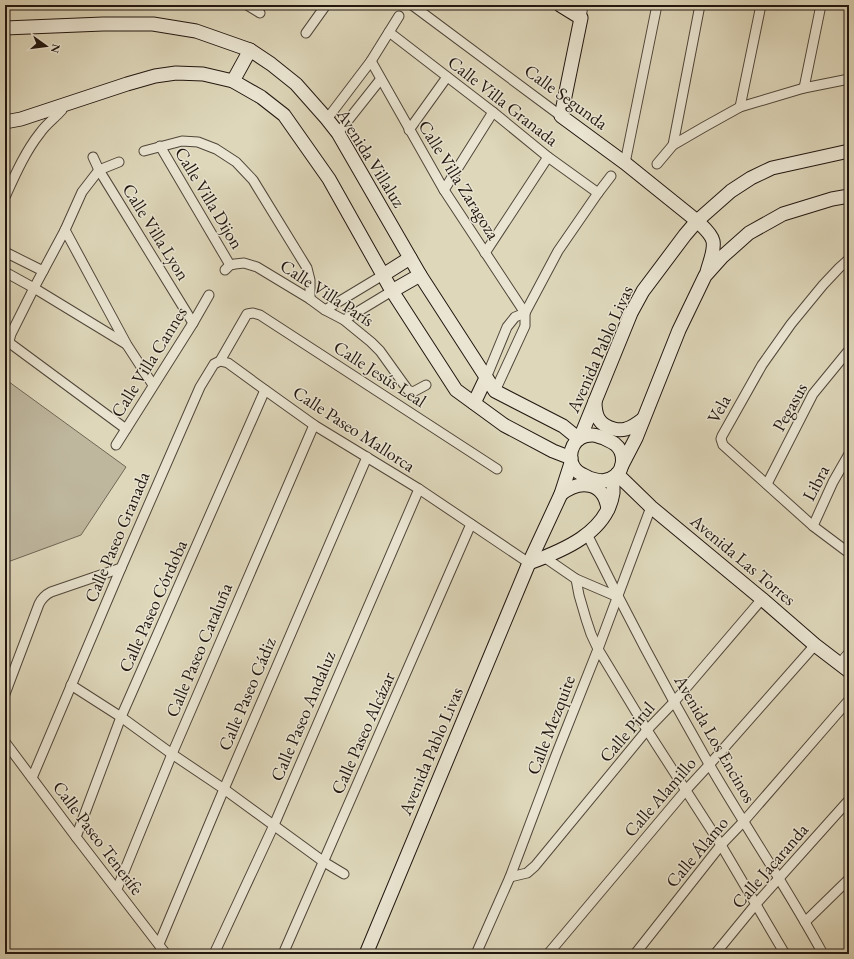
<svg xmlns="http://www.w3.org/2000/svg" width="854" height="959" font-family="'EB Garamond',serif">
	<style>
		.green { fill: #beb69d; stroke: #706656 }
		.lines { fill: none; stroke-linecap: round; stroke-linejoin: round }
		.lane-casing { stroke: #50463a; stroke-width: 6 }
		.street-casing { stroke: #50463a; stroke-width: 11 }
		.secondary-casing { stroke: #211610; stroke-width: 15 }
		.lane { stroke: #eae5d2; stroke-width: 4.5 }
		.street { stroke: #eae5d2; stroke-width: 9 }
		.secondary { stroke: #eae5d2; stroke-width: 13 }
		.labels { text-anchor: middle; stroke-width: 3; stroke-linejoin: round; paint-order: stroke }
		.street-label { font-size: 18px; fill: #211610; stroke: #eae5d2 }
	</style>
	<rect width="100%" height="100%" fill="#ded7ba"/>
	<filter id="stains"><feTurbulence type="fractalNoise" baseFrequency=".005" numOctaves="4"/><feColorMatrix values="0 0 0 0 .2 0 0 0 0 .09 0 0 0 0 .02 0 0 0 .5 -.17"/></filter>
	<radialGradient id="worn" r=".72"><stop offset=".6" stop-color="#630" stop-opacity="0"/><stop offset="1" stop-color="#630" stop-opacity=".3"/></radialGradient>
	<polygon class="green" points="5,379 126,467 81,535 5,563"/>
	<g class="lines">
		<defs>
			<polyline id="lane" points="838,662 849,649"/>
			<g id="street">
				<polyline points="247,5 260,13"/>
				<polyline points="412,5 561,116"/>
				<polyline points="581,18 583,5"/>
				<polyline points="389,32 493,112 548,157 598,193"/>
				<polyline points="306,33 326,5"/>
				<polyline points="371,61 444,190 525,313"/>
				<polyline points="804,88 821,5"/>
				<polyline points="740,107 761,5"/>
				<polyline points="327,119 371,61 399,16"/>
				<polyline points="409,130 447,77"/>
				<polyline points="338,133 380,80"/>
				<polyline points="673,145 700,5"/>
				<polyline points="160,146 230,265"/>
				<polyline points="144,151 182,141 198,142 216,149 236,162 253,180 307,268 310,280 310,299"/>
				<polyline points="93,157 99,170 193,323"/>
				<polyline points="119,162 99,170 82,192 65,230 34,288 11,334 9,341 11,344 126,429"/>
				<polyline points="625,163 657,5"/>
				<polyline points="657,164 673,145 704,127 740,107 804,88 849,79"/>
				<polyline points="444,190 493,112"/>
				<path d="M5 197C15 175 25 152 40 133 46 124 55 118 62 110V106"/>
				<polyline points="65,230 127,345 153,385"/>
				<polyline points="5,252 43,271"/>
				<polyline points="485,253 548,157"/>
				<polyline points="849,259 839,268 823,285 791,324 762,365 722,436 721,439 723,445 813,526 849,553"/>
				<polyline points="225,270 230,265 235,264 244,263 257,267 310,299 325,310 344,320 371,342 380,351 408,390 413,392 426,385"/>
				<polyline points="5,272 34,288 126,344"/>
				<polyline points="325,310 383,275"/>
				<polyline points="344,320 392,291"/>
				<polyline points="220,361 228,363 265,390 314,425 419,489 529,563"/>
				<polyline points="486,378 507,327 515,317 525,313"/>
				<polyline points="495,391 525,326 525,313 558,251 598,193 611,176"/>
				<polyline points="116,445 193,323 209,295"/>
				<polyline points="767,484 813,394 849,350"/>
				<polyline points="813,526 833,482 849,454"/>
				<path d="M587 534C625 612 666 689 709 764 746 828 788 889 823 954"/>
				<polyline points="544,557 576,579 618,597"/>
				<polyline points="576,579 579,595 586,619 591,634 598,649 647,730 721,845 785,954"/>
				<polyline points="71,685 121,717 172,754 224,789 324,862 344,874"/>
				<path d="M5 694 39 604C42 598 45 595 51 592L121 568"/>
				<polyline points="5,742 76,837 166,954"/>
				<polyline points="32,778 121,568 200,387 214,364 220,361 247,314 253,313 260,315 497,469"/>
				<polyline points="76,837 121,717 265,390"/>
				<polyline points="510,877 527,873 535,866 647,730 674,702 762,599"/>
				<polyline points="117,889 172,754 314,425"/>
				<polyline points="805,922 849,879"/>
				<polyline points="159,944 224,789 367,457"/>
				<polyline points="214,954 274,825 419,489"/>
				<polyline points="283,954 471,524"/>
				<polyline points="476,954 510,877 556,755 598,649 651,507"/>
				<polyline points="548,954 686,790 709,765 815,645"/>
				<polyline points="635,954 721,845 744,821 849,700"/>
				<polyline points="715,954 756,904 849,800"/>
			</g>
			<g id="secondary">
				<path d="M560 5 581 18 561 116 625 163 697 221C702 226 711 233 713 241 715 251 709 263 707 272"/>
				<polyline points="5,28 103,24 153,24 196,31 250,50 271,64 296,84 327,119 338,133 420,275 495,391 563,426 579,439"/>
				<polyline points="233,81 250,50"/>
				<polyline points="5,122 21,119 127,84 155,76 176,73 203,74 233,81 261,97 284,115 329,179 392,291 456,390 504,425 553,451 571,458"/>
				<polyline points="383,275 410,258"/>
				<polyline points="392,291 420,275"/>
				<path d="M595 401C595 415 598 425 614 429 618 430 622 430 626 429 632 427 638 423 643 419"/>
				<polyline points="474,403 486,378"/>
				<path d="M580 438C584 436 588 435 592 435 596 435 600 437 604 438 607 440 611 441 615 444 625 452 625 468 615 476 607 483 598 481 589 478 586 476 582 475 578 472 567 463 569 446 580 438L631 313 643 291 685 235 697 221 731 191 751 178 772 168 849 151"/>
				<polyline points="622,465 636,438 679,330 693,301 705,276 722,257 749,233 783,214 832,199 849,196"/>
				<polyline points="617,474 651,507 762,599 815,645 849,671"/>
				<path d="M561 494C580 479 604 481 608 509"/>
				<path d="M529 563C562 551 607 533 613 493 613 488 613 483 613 478"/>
				<polyline points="366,954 529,563 561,494 571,463"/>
			</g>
		</defs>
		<use href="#lane" class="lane-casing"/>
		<use href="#street" class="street-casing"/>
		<use href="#secondary" class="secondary-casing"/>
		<use href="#lane" class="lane"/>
		<use href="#street" class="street"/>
		<use href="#secondary" class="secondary"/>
	</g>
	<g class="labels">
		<g class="street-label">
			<text transform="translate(566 97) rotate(36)" y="6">Calle Segunda</text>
			<text transform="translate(503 101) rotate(38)" y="6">Calle Villa Granada</text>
			<text transform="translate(371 158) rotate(58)" y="6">Avenida Villaluz</text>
			<text transform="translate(459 180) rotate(58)" y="6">Calle Villa Zaragoza</text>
			<text transform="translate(209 198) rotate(59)" y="6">Calle Villa Dijon</text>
			<text transform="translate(156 232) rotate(58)" y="6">Calle Villa Lyon</text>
			<text transform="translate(327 293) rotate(33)" y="6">Calle Villa París</text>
			<text transform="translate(600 349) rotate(-66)" y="6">Avenida Pablo Livas</text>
			<text transform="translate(149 362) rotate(-58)" y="6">Calle Villa Cannes</text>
			<text transform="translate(380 374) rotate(33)" y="6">Calle Jesús Leal</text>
			<text transform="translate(790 407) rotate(-61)" y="6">Pegasus</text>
			<text transform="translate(719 409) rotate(-62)" y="6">Vela</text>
			<text transform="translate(354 429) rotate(33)" y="6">Calle Paseo Mallorca</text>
			<text transform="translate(816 483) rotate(-63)" y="6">Libra</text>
			<text transform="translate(117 537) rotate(-67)" y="6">Calle Paseo Granada</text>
			<text transform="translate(743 560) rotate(40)" y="6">Avenida Las Torres</text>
			<text transform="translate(153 606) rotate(-66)" y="6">Calle Paseo Córdoba</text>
			<text transform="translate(199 650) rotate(-67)" y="6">Calle Paseo Cataluña</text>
			<text transform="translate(247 694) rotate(-67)" y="6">Calle Paseo Cádiz</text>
			<text transform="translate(303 716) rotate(-67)" y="6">Calle Paseo Andaluz</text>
			<text transform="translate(551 725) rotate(-69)" y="6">Calle Mezquite</text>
			<text transform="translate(627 732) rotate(-49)" y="6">Calle Pirul</text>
			<text transform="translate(363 733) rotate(-66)" y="6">Calle Paseo Alcázar</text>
			<text transform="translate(715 739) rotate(60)" y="6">Avenida Los Encinos</text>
			<text transform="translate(431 751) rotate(-67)" y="6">Avenida Pablo Livas</text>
			<text transform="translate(660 797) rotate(-49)" y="6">Calle Alamillo</text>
			<text transform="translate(98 838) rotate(53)" y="6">Calle Paseo Tenerife</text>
			<text transform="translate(697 852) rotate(-50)" y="6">Calle Álamo</text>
			<text transform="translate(770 866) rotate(-49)" y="6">Calle Jacaranda</text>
		</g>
	</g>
	<rect width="854" height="959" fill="none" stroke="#ded7ba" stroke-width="20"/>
	<rect x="6" y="6" width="842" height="947" fill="none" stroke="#211610" stroke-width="2"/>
	<rect x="10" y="10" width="834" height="939" fill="none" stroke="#211610"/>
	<g transform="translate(46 46) rotate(104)" stroke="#eae5d2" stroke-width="3" paint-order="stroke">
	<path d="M0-3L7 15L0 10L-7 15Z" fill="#211610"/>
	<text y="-6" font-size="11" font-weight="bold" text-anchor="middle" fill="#211610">N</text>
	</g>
	<rect width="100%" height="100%" filter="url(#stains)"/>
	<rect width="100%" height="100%" fill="url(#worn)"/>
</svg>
